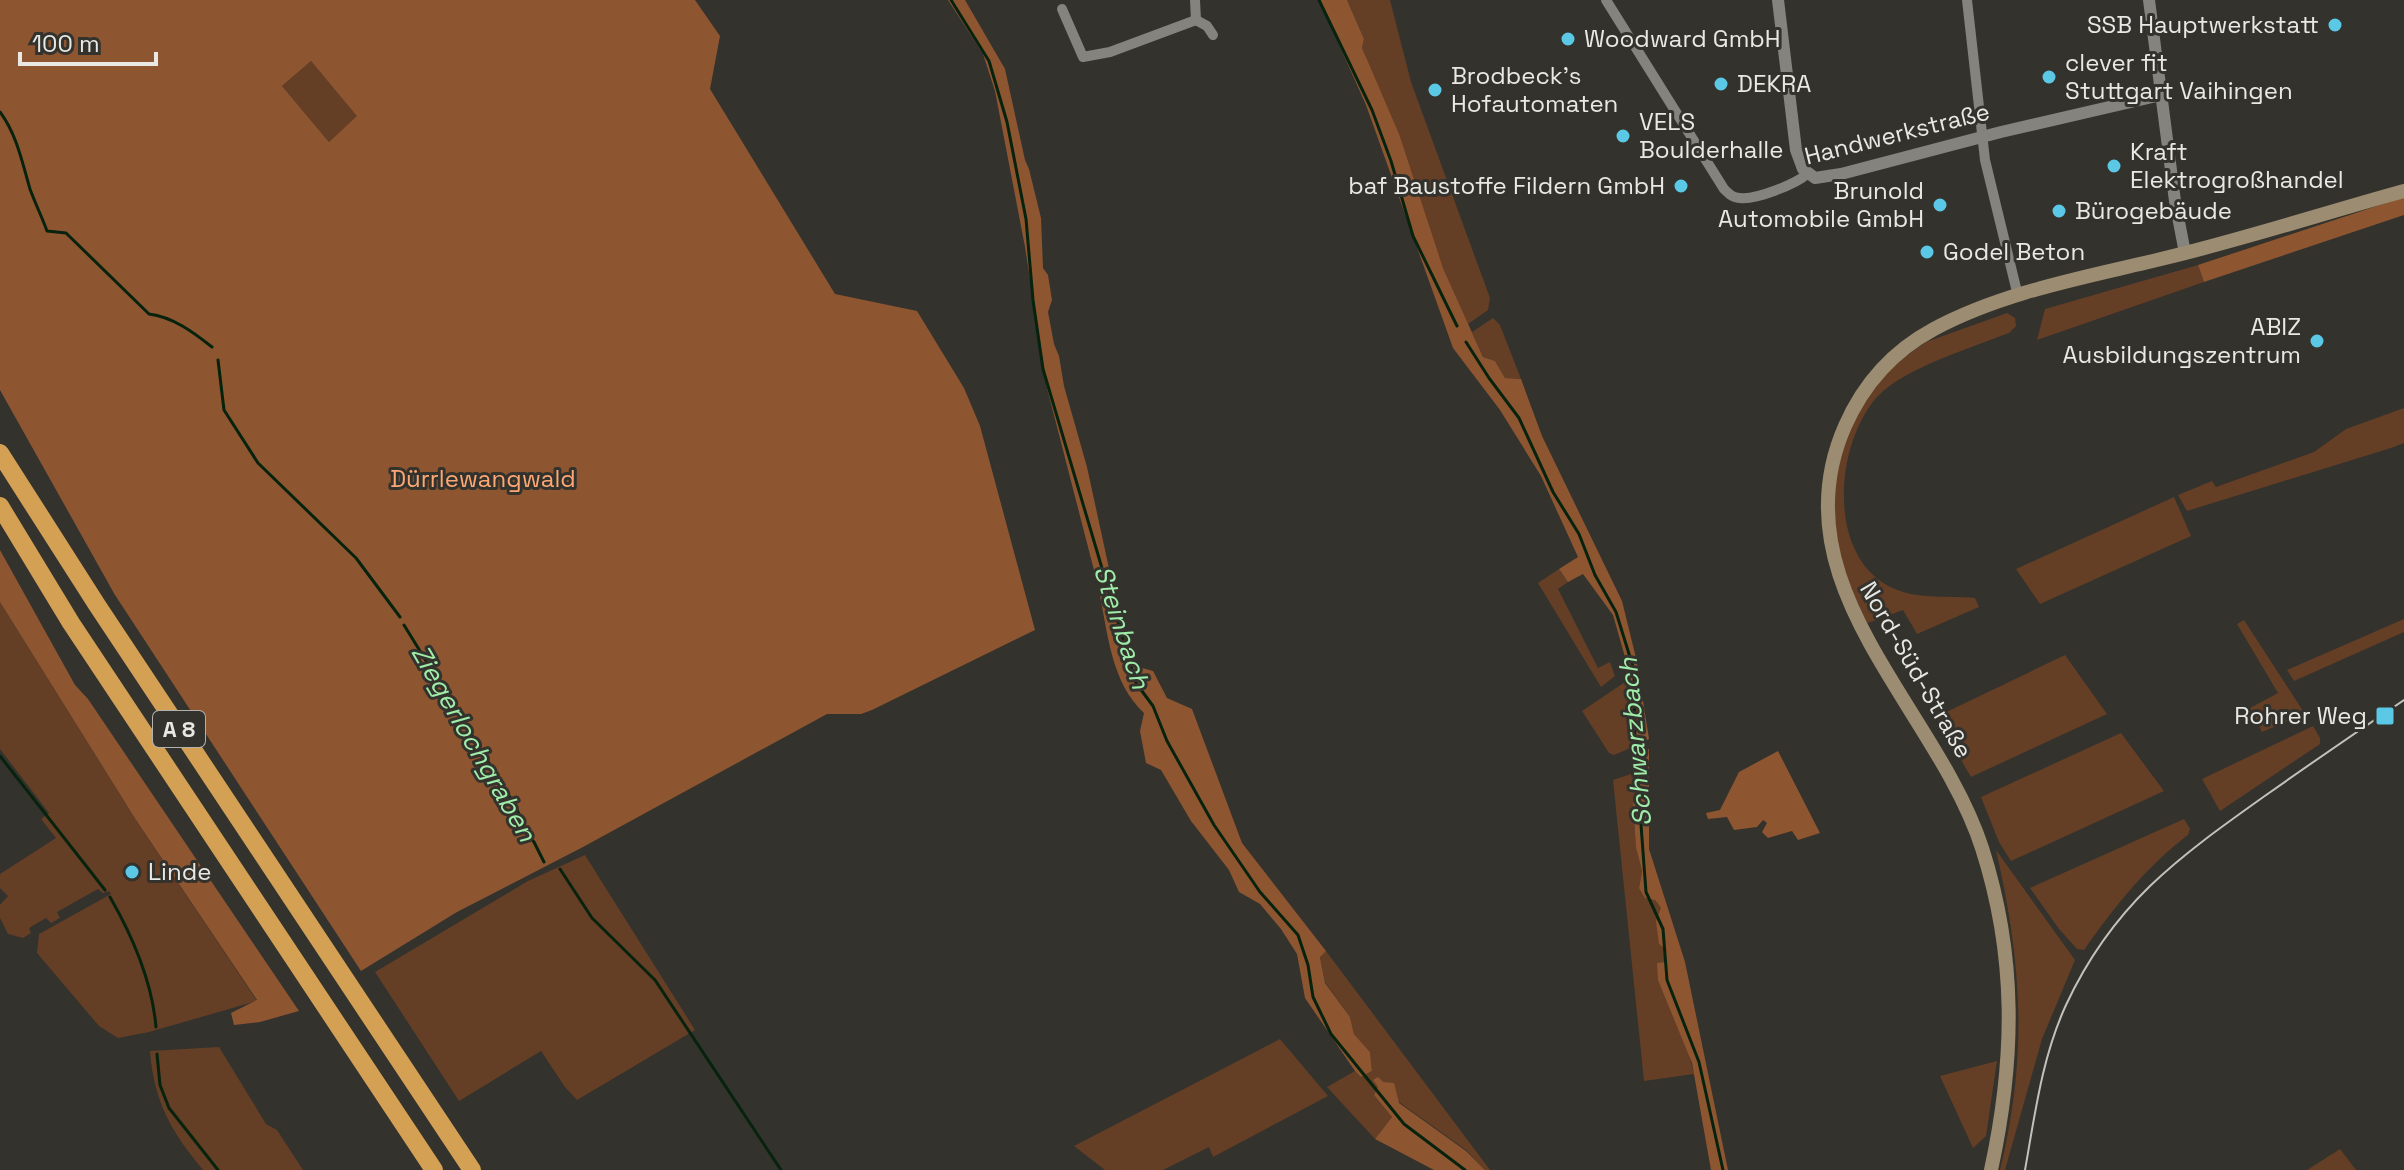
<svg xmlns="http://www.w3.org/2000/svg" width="2404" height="1170" font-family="'Space Grotesk',sans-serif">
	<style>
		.green { fill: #653e26 }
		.forest { fill: #8e5531; fill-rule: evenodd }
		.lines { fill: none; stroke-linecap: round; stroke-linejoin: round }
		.stream { stroke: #07230d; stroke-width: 3 }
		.minor { stroke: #84837d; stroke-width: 10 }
		.tertiary { stroke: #84837d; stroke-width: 12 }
		.secondary { stroke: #9c8c71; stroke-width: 14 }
		.motorway { stroke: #d4a154; stroke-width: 18 }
		.tram { stroke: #c1c1bd; stroke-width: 2 }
		.poi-dot { fill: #5bc8e6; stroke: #33322d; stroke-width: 3 }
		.labels { text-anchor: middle; stroke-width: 6; stroke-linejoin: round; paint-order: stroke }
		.shield { fill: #33322d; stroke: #b2b1ad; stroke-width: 2 }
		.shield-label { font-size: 22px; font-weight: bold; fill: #e8e8e4 }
		.poi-label { font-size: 24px; fill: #e8e8e4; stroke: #33322d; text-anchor: start }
		.street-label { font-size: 24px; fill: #e8e8e4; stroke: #33322d }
		.park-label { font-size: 24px; fill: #fda874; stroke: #33322d }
		.water-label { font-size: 26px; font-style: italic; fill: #9feda9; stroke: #33322d }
	</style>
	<rect width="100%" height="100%" fill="#33322d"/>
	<g class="green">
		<polygon points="1347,0 1390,0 1411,82 1490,298 1488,310 1468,324 1443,268 1362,48 1364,39"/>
		<polygon points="311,61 358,116 329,142 282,86"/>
		<polygon points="2198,265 2204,282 2037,340 2045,309"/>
		<path d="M2007 313 2015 318 2016 326 2009 333C1971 348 1904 368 1877 397 1836 443 1827 549 1885 584 1913 601 1945 595 1975 598L1979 607 1917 634 1903 610 1865 624 1843 576 1835 535 1833 493 1838 454 1867 396 1893 365 1926 342Z"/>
		<polygon points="1493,318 1500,325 1521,379 1505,378 1495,361 1483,357 1472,332"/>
		<polygon points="2404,408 2404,443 2394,447 2187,511 2178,495 2212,481 2216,487 2314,452 2346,429"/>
		<polygon points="2174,497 2191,536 2040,604 2016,569"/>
		<polygon points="1559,569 1568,582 1558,589 1598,668 1610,662 1615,676 1601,687 1538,583"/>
		<polygon points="0,602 136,820 257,1001 149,1032 118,1038 99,1026 37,953 39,934 111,894 109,891 103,893 98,889 57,912 60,918 51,923 46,918 29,928 31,933 23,938 8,934 0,918 0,905 8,896 0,888 0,874 56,838 41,819 49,813 0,749"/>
		<polygon points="2404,619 2404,632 2294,681 2287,670"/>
		<polygon points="2244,620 2305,714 2262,732 2250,708 2278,693 2237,624"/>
		<polygon points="2065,655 2107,714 1971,777 1936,717"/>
		<polygon points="1631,678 1633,747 1614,755 1609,753 1582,711"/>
		<polygon points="2313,726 2320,738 2320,744 2220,811 2202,779"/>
		<polygon points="2121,733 2164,791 2011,861 1999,842 1981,797"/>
		<polygon points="1634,773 1637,799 1633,803 1636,848 1642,871 1639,888 1655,900 1661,908 1665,962 1694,1074 1644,1081 1613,780"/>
		<path d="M2184 819 2190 829 2188 835C2146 867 2115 906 2084 950L2077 949 2059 929 2030 888Z"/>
		<path d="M1996 850 2075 960 2042 1039 2005 1170H2000C2028 1055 2022 964 1996 850Z"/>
		<polygon points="585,855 695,1030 577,1100 565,1087 541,1051 459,1101 375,972 528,881"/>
		<polygon points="1326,951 1490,1170 1485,1170 1466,1150 1378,1087 1374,1095 1392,1117 1375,1139 1327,1087 1355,1071 1361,1077 1372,1071 1370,1052 1354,1034 1350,1017 1325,982 1320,956"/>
		<polygon points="1280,1039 1328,1096 1213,1157 1209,1147 1163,1170 1105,1170 1074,1146"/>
		<path d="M219 1047 266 1124 277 1130 303 1170H203C171 1131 154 1102 150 1051Z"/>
		<polygon points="1997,1061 1986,1136 1973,1148 1940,1076"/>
		<polygon points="2340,1149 2356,1170 2307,1170"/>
	</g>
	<g class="forest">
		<path d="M0 0H695L720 36 710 89 835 294 917 311 964 388 980 426 1035 630 872 710 861 714H827L583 847 457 912 361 971 115 595 0 390ZM311 61 357 116 329 142 282 86Z"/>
		<polygon points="948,0 965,0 1005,69 1025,160 1029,169 1041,218 1043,268 1048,275 1052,300 1048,312 1054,344 1059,356 1064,386 1087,467 1110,573 1097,582 1047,388 1025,247 995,91 983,54"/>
		<polygon points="1319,0 1347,0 1364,39 1362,48 1399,134 1443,268 1483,357 1495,361 1505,378 1521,379 1542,436 1622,601 1637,662 1649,739 1633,747 1631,678 1613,615 1583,574 1568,582 1559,569 1578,557 1541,476 1500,410 1453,348 1366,105"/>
		<polygon points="2404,197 2404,215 2204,282 2198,265"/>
		<polygon points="0,550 75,685 88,699 299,1011 260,1022 234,1025 231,1013 257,1000 136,820 0,602"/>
		<path d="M1111 582 1123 634 1135 666 1153 671 1167 698 1192 709 1242 843 1326 951 1320 957 1325 983 1350 1017 1354 1034 1370 1052 1372 1071 1361 1077 1355 1071 1305 998 1297 954 1281 929 1260 904 1239 892 1229 870 1191 821 1161 770 1146 763 1140 731 1144 713C1111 682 1108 634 1099 591Z"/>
		<polygon points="1649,749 1649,849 1685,962 1728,1170 1711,1170 1692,1063 1658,980 1657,963 1665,962 1664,948 1659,944 1656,921 1661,908 1655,900 1645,898 1639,888 1642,871 1636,848 1633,803 1637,799 1632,756"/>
		<polygon points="1778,751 1820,833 1798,840 1792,831 1768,838 1762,832 1767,823 1763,820 1757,827 1734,830 1727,817 1708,819 1706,813 1720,810 1739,772"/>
		<polygon points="1378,1077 1383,1082 1394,1083 1399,1103 1466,1151 1485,1170 1434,1170 1375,1139 1392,1117 1374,1095 1378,1087 1373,1080"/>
	</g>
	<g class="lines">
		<g class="stream">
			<polyline points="951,0 989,61 1007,122 1026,219 1033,300 1043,369 1136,683 1153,706 1167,741 1214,825 1260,892 1298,935 1308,965 1313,997 1331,1034 1404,1124 1465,1170"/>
			<polyline points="1319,0 1372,110 1391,161 1413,236 1457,326"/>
			<path d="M0 112C17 135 22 162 30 189 35 203 42 217 47 231L66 233 149 314C173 317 193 332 212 347"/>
			<polyline points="1466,342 1489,378 1519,418 1553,492 1579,534 1595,575 1616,612 1634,670 1635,744 1646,892 1663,929 1667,980 1699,1062 1723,1170"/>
			<polyline points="218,360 224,410 258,463 356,558 400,617"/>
			<polyline points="404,625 511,799 520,816 522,829 534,842 544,862"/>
			<polyline points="0,756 105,890"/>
			<polyline points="560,869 592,918 655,980 781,1170"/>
			<path d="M110 897C133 937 152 981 156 1027"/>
			<polyline points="157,1054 160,1085 169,1108 218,1170"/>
		</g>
		<g class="minor">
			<polyline points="1195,0 1196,20"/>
			<path d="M1606 0 1724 189C1729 194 1733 198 1740 198 1756 200 1796 184 1807 174"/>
			<polyline points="1967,0 1985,160 2018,296"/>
			<polyline points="1062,9 1083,57 1110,52 1196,20"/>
			<polyline points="1196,20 1207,26 1213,35"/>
		</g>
		<g class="tertiary">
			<polyline points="1778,0 1796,150 1803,169 1815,178 1841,174 2001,132 2161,95"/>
			<polyline points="2149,0 2175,201 2185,253"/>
		</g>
		<path class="secondary" d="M1991 1170C2015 1059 2017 957 1982 848 1937 708 1775 585 1845 426 1864 383 1893 351 1934 329 2005 291 2088 277 2165 258 2245 239 2324 213 2404 191"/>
		<g class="motorway">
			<polyline points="0,453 97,605 472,1170"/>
			<polyline points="0,506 71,623 434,1170"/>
		</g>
		<path class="tram" d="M2025 1170C2035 1114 2042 1057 2066 1005 2114 902 2179 857 2269 793 2313 762 2358 731 2404 700"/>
	</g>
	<g class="poi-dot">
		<circle cx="2335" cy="25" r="8"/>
		<circle cx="1568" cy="39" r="8"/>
		<circle cx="2049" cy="77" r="8"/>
		<circle cx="1721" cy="84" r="8"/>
		<circle cx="1435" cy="90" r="8"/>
		<circle cx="1623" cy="136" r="8"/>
		<circle cx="2114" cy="166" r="8"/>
		<circle cx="1681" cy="186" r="8"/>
		<circle cx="1940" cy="205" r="8"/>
		<circle cx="2059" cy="211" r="8"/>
		<circle cx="1927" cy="252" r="8"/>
		<circle cx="2317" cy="341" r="8"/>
		<rect x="2375" y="706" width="20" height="20" rx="4"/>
		<circle cx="132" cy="872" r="8"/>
	</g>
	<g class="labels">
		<rect class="shield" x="153" y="711" width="52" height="36" rx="6"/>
		<g class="shield-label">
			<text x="179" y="737">A 8</text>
		</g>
		<g class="poi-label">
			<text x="2319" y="33" text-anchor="end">SSB Hauptwerkstatt</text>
			<text x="1584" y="47">Woodward GmbH</text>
			<text x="2065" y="71">clever fit<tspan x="2065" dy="28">Stuttgart Vaihingen</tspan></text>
			<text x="1451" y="84">Brodbeck's<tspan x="1451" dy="28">Hofautomaten</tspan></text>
			<text x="1737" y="92">DEKRA</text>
			<text x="1639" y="130">VELS<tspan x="1639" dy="28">Boulderhalle</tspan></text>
			<text x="2130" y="160">Kraft<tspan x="2130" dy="28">Elektrogroßhandel</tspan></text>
			<text x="1665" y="194" text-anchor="end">baf Baustoffe Fildern GmbH</text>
			<text x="1924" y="199" text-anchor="end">Brunold<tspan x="1924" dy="28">Automobile GmbH</tspan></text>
			<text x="2075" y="219">Bürogebäude</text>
			<text x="1943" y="260">Godel Beton</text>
			<text x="2301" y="335" text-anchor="end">ABIZ<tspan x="2301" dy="28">Ausbildungszentrum</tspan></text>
			<text x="2367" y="724" text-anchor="end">Rohrer Weg</text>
			<text x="148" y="880">Linde</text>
		</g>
		<g class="street-label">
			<text transform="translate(1897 134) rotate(-14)" y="8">Handwerkstraße</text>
			<text transform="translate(1916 670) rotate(60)" y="8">Nord-Süd-Straße</text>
		</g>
		<g class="park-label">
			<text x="483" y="487">Dürrlewangwald</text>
		</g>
		<g class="water-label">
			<text transform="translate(1122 627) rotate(72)" y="9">Steinbach</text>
			<text transform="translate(1635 742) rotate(-95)" y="9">Schwarzbach</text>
			<text transform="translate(474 743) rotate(60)" y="9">Ziegerlochgraben</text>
		</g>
	</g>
	<path d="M20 52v12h136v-12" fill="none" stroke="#e8e8e4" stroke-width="4"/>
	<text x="32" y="52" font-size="24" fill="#e8e8e4" stroke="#33322d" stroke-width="6" paint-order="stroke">100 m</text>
</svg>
